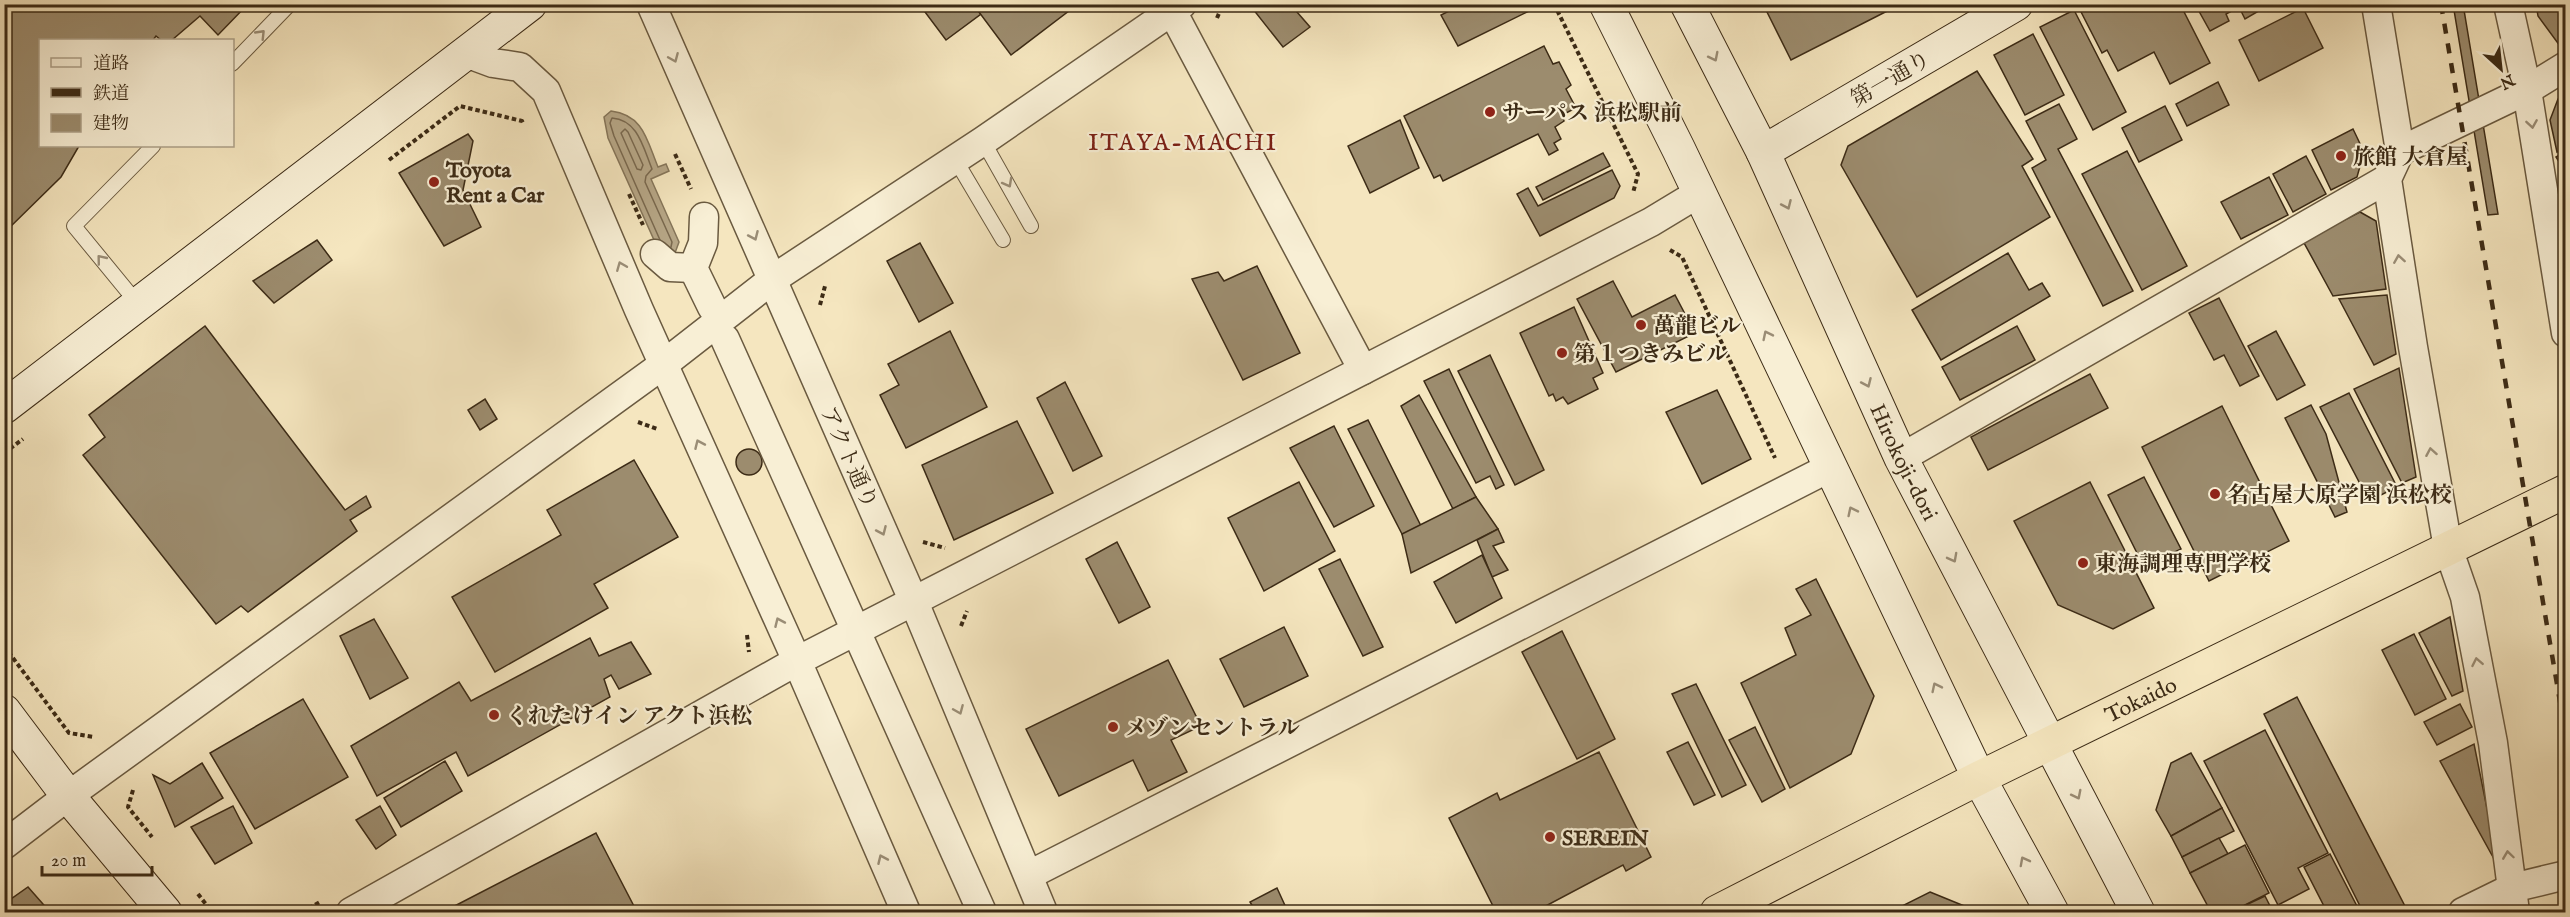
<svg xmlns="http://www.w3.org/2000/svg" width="2570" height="917" font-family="'IM FELL English','Noto Serif JP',serif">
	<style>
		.water { fill: #b6a686; stroke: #857559; stroke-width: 1.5 }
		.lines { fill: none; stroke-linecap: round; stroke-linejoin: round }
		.shore { stroke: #79684e; stroke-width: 1.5 }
		.building { fill: #9c8c6e; stroke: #3c2b16; stroke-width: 1.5 }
		.lane-casing { stroke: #6a5a40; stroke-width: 16 }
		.street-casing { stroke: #6a5a40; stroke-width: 31 }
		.secondary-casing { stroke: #3c2b16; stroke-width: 35 }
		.highway-casing { stroke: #3c2b16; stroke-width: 35 }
		.path { stroke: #3c2b16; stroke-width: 4; stroke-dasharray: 4.5 3; stroke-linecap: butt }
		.lane { stroke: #f8efd5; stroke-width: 14 }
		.street { stroke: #f8efd5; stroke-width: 28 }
		.secondary { stroke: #f8efd5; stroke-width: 33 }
		.highway { stroke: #f5e6bf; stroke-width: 33 }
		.rail { stroke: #3c2b16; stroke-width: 4.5; stroke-dasharray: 10 10; stroke-linecap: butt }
		.oneway { stroke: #9a8d76 }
		.poi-dot { fill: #8f2418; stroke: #f8efd5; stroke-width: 2 }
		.labels { text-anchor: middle; stroke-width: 4.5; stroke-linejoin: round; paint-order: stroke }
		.street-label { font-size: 22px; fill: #3c2b16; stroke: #f8efd5 }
		.poi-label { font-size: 22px; font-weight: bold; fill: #3c2b16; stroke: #f8efd5; text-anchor: start }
		.neighbourhood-label { font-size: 24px; letter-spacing: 1.5px; fill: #7a1f14; stroke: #f8efd5 }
	</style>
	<rect width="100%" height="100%" fill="#f5e6bf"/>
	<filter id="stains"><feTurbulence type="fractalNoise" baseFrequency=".00333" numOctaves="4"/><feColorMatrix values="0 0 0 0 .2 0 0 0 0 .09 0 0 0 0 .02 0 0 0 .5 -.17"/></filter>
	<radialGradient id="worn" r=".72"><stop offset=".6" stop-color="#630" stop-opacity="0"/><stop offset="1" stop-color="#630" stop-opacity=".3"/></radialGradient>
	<path class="water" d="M611 111C644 115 647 141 658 167L666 164 669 171 651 179 679 242 675 253 659 251 608 138 604 117Z"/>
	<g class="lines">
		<g class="shore">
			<polygon points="625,129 628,132 643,165 641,170 637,169 621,133"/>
			<path d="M660 240 614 136 610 123 612 118C638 120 643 147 652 169L646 176 645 182 672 242 671 247"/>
		</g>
	</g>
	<g class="building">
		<polygon points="4,4 248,4 218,35 200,16 172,40 161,40 156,36 153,40 40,40 40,146 79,146 61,177 4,233"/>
		<polygon points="919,4 973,4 981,14 946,40"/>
		<polygon points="973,4 1078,4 1011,55"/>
		<polygon points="1249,4 1290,4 1310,27 1283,47"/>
		<polygon points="1463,4 1528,4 1529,11 1458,46 1441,15"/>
		<polygon points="1763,4 1901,4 1791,60"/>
		<polygon points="2077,4 2180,4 2210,63 2170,84 2154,52 2118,71 2107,50 2102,53"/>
		<polygon points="2195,4 2252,4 2257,12 2245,19 2239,7 2226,14 2229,21 2210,31"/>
		<polygon points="2453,4 2463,4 2498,214 2488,215"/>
		<polygon points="2536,4 2566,4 2566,42 2560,46 2538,16"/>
		<polygon points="2303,8 2323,48 2259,81 2239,40"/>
		<polygon points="2074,10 2126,112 2093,130 2040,27"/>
		<polygon points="2033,34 2064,95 2025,115 1994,55"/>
		<polygon points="1544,46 1553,64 1559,62 1571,85 1566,89 1576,108 1562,115 1564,121 1555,127 1561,139 1554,143 1558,150 1549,155 1538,134 1443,181 1440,175 1434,178 1404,116"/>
		<polygon points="1977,71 2033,159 2022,166 2050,217 1917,297 1841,165 1848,146"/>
		<polygon points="2218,82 2229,105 2187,126 2176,104"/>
		<polygon points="2566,94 2566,147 2557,152 2550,120 2558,99"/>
		<polygon points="2059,104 2077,139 2058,149 2133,291 2103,306 2032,168 2046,160 2026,121"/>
		<polygon points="2165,106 2182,140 2139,162 2122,128"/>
		<polygon points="1400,120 1419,168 1370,193 1348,146"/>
		<polygon points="2353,129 2364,152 2357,177 2331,190 2312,150"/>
		<polygon points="468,134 473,141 463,190 481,227 444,246 399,173"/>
		<polygon points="2127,151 2187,266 2142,290 2082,174"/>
		<polygon points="2566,151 2566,173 2556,157"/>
		<polygon points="1603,153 1610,166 1543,200 1536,187"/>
		<polygon points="2306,156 2326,194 2293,212 2273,174"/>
		<polygon points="1612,170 1620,186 1614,198 1540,236 1517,194 1528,188 1538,206"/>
		<polygon points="2269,177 2288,215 2241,239 2221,202"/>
		<polygon points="2360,212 2376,221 2386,289 2333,296 2303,241"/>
		<polygon points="317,240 332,260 274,303 253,281"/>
		<polygon points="920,243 953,303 919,322 887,261"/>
		<polygon points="2008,253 2029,290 2042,283 2050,296 1941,360 1912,310"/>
		<polygon points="1257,266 1300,353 1243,380 1192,279 1218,272 1224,281"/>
		<polygon points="1613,281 1632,317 1675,295 1695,333 1616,372 1577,299"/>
		<polygon points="2387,295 2396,354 2374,365 2339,299"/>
		<polygon points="2219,298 2259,376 2240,386 2224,355 2214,360 2189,313"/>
		<polygon points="1574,307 1603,373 1593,378 1598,389 1568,404 1563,397 1556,401 1553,394 1549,396 1520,333"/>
		<polygon points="205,326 345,510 366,496 371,507 350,520 357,531 248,612 241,606 216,624 83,455 105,437 89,415"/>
		<polygon points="2017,326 2035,360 1960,400 1942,367"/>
		<polygon points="950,331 987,407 906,448 880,395 899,385 888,364"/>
		<polygon points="2276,331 2305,385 2277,400 2248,346"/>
		<polygon points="1490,355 1544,470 1515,485 1458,371"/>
		<polygon points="2399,368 2416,477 2402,483 2354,389"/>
		<polygon points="1449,369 1504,485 1496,489 1490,476 1476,483 1424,381"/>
		<polygon points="2090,374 2108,408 1988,470 1971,437"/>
		<polygon points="1065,382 1102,456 1073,471 1037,398"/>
		<polygon points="1717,390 1751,459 1702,484 1666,412"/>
		<polygon points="2349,393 2397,487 2369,501 2320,407"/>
		<polygon points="1419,395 1476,497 1453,509 1401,406"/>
		<polygon points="485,399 497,419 480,430 468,410"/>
		<polygon points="2311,405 2326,434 2347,512 2335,517 2285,418"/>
		<polygon points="2222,406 2289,541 2209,581 2142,447"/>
		<polygon points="1368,420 1421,526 1403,536 1348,429"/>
		<polygon points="1017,421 1053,493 954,540 922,465"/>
		<polygon points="1334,426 1374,506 1334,527 1290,448"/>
		<circle cx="749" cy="462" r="13"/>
		<polygon points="634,460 678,537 594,584 608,608 495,672 452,597 561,535 547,510"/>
		<polygon points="2144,477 2181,549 2144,567 2108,495"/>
		<polygon points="1299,482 1335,551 1264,591 1228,518"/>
		<polygon points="2090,482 2154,608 2113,629 2058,605 2014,521"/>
		<polygon points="1476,497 1498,529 1411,573 1402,534"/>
		<polygon points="1498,529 1504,542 1493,546 1508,570 1492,577 1477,540"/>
		<polygon points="1117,542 1150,607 1119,623 1086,559"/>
		<polygon points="1482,555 1502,598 1456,623 1434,582"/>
		<polygon points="1340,559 1383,647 1363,656 1319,569"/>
		<polygon points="1816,579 1874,696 1851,754 1790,788 1741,683 1796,655 1785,628 1811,615 1796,589"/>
		<polygon points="2450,617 2463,691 2452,696 2419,633"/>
		<polygon points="374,619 408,678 370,699 340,636"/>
		<polygon points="1284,627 1308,676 1244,707 1220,659"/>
		<polygon points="1562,631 1615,739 1577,759 1522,652"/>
		<polygon points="2414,634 2446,699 2415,715 2382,650"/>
		<polygon points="590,638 599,656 631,642 651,674 619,689 611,675 604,679 610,697 468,776 456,752 377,796 351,746 459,682 471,701"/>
		<polygon points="1168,660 1201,726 1171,740 1187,772 1148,791 1133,760 1059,796 1026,729"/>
		<polygon points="1696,684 1746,785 1722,797 1672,694"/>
		<polygon points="2297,697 2408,912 2363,912 2264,714"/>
		<polygon points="303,699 348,777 255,829 210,753"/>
		<polygon points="2460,704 2472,727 2437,745 2424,722"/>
		<polygon points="1755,727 1785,789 1762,802 1729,740"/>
		<polygon points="2265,730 2328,853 2298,868 2309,889 2278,905 2204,761"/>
		<polygon points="1688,742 1715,795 1694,805 1667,752"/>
		<polygon points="2474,744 2499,868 2440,761"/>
		<polygon points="1599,752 1651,857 1626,871 1623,865 1540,909 1540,912 1496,912 1449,818 1497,793 1500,800"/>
		<polygon points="2191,753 2222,808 2171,836 2156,810 2171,763"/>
		<polygon points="445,761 462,791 401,827 384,798"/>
		<polygon points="202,763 223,798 175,827 153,775 170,784"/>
		<polygon points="233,806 252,843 215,864 191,827"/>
		<polygon points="380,806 396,835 376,849 356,820"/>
		<polygon points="2222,808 2234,831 2182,857 2171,836"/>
		<polygon points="596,833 637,912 443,912"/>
		<polygon points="2219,838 2228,854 2190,873 2182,857"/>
		<polygon points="2245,845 2269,893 2231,912 2211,912 2190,873"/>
		<polygon points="2330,854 2360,912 2327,912 2304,867"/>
		<polygon points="28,887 50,912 4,912 4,904"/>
		<polygon points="1277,888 1288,912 1256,912 1250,902"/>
		<polygon points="1930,892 1979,912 1905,912 1902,906"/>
		<polygon points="2265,896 2271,908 2262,912 2231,912"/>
	</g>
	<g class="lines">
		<defs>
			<g id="lane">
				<polyline points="232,64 290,4"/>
				<polyline points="983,141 1031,226"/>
				<polyline points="955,159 1003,240"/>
				<polyline points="138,304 74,226 153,146"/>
			</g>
			<g id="street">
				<polyline points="651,4 914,602 1043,912"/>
				<polyline points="2376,4 2400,151 2387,179 2413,347 2448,548 2465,597 2493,743 2515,912"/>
				<polyline points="2508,4 2527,90 2566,333"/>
				<polyline points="1172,11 1363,370"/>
				<polyline points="466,53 493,63 520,67 546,91 639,310 797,661 906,912"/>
				<polyline points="2400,151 2527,90 2566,66"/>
				<polyline points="704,217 703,243 693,268 712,307"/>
				<polyline points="655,254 670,267 693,268"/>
				<polyline points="725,339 982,912"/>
				<polyline points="1901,458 2387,179"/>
				<polyline points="4,845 68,796 664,364 773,279 983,141 1182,4"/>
				<polyline points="1029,875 1831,467"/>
				<polyline points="351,912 797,661 1651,222 1699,193"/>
				<polyline points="2463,912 2512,888 2566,875"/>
			</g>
			<g id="secondary">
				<polyline points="1606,4 1679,150 1979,778 2052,912"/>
				<path id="s1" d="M1687 4 1763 152 1901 458 2138 912"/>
				<polyline points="1763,152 2016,4"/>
				<polyline points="4,407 530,4"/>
				<polyline points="4,711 68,796 165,912"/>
			</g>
			<g id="highway">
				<path id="s2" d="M1717 912 1979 778 2566 491"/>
			</g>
		</defs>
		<use href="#lane" class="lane-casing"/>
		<use href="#street" class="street-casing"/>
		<use href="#secondary" class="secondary-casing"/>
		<use href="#highway" class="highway-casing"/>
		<g class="path">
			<polyline points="1554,4 1638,174 1633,193"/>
			<polyline points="1217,18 1223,4"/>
			<polyline points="675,154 691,189"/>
			<polyline points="389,160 460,106 522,121 523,123"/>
			<polyline points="629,194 643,225"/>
			<polyline points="1670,250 1682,257 1775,458"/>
			<polyline points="820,305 825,286"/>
			<polyline points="638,422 657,429"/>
			<polyline points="4,453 23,439"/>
			<polyline points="923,542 945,548"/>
			<polyline points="961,626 967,611"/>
			<polyline points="747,635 749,652"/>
			<polyline points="4,646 69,733 94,737"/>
			<polyline points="133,790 128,807 152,837"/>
			<polyline points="198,894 212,912"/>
			<polyline points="302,912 320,902"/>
		</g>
		<use href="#lane" class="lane"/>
		<use href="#street" class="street"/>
		<use href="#secondary" class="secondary"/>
		<use href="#highway" class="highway"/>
		<polyline class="rail" points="2441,4 2566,737"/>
	</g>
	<defs><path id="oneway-chevron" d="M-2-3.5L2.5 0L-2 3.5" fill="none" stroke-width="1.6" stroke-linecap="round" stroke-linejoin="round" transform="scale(1.5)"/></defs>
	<g class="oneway">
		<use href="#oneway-chevron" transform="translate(261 34) rotate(-46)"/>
		<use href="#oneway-chevron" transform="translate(1714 57) rotate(63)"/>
		<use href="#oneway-chevron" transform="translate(674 58) rotate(67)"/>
		<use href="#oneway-chevron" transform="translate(2532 124) rotate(81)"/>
		<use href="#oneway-chevron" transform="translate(1008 183) rotate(61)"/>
		<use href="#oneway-chevron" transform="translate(1787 205) rotate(66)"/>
		<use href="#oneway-chevron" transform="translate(754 236) rotate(66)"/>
		<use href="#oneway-chevron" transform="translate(101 259) rotate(-129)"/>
		<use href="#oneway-chevron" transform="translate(2399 259) rotate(-99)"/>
		<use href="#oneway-chevron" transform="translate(621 266) rotate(-112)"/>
		<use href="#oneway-chevron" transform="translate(1767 335) rotate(-116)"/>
		<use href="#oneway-chevron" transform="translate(1867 383) rotate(66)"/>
		<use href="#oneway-chevron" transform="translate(699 444) rotate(-114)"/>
		<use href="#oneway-chevron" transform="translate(2431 452) rotate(-100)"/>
		<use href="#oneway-chevron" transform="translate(1852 511) rotate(-116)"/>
		<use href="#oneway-chevron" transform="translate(882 531) rotate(66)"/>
		<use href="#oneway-chevron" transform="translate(1953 558) rotate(62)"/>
		<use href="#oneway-chevron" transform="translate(779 622) rotate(-114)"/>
		<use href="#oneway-chevron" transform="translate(2477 662) rotate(-101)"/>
		<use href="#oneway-chevron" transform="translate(1936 687) rotate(-116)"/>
		<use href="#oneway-chevron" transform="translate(959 710) rotate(67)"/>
		<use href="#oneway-chevron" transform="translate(2077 795) rotate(63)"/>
		<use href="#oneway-chevron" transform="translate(2508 855) rotate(-98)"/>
		<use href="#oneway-chevron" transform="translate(882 859) rotate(-114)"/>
		<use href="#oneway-chevron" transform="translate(2024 861) rotate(-118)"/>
	</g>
	<g class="poi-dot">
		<circle cx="1490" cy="112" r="6"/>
		<circle cx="2341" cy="156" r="6"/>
		<circle cx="434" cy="182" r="6"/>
		<circle cx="1641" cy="325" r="6"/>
		<circle cx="1562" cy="353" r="6"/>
		<circle cx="2215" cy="494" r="6"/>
		<circle cx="2083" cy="563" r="6"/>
		<circle cx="494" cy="715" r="6"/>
		<circle cx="1113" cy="727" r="6"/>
		<circle cx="1550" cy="837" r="6"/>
	</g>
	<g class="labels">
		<g class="street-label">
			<text transform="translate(1890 78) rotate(-30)" y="8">第一通り</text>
			<text transform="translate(850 457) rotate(66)" y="8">アクト通り</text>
			<text dy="8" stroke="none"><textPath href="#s1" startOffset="507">Hirokoji-dori</textPath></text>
			<text dy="8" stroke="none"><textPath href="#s2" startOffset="474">Tokaido</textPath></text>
		</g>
		<g class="poi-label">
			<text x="1502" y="120">サーパス 浜松駅前</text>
			<text x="2353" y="164">旅館 大倉屋</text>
			<text x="446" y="177">Toyota<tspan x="446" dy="25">Rent a Car</tspan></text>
			<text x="1653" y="333">萬龍ビル</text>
			<text x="1574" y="361">第１つきみビル</text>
			<text x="2227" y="502">名古屋大原学園 浜松校</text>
			<text x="2095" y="571">東海調理専門学校</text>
			<text x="506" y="723">くれたけイン アクト浜松</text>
			<text x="1125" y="735">メゾンセントラル</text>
			<text x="1562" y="845">SEREIN</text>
		</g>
		<g class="neighbourhood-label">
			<text x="1183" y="150">ITAYA-MACHI</text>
		</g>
	</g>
	<rect width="2570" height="917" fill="none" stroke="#f5e6bf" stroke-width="24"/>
	<rect x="6" y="6" width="2558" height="905" fill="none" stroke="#3c2b16" stroke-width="3"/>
	<rect x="12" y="12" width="2546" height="893" fill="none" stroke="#3c2b16" stroke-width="1.5"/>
	<rect x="39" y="39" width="195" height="108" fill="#f8efd5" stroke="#ada189" stroke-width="1.5"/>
	<rect x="51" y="58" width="30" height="9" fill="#f8efd5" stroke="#ada189" stroke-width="1.5"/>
	<text x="93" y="69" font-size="18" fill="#3c2b16">道路</text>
	<rect x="51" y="88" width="30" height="9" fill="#3c2b16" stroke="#ada189" stroke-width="1.5"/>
	<text x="93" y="99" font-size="18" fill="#3c2b16">鉄道</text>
	<rect x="51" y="114" width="30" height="18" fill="#9c8c6e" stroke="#ada189" stroke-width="1.5"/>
	<text x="93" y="129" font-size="18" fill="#3c2b16">建物</text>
	<g transform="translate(2501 69) rotate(153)" stroke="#f8efd5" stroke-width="4.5" paint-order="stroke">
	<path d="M0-4.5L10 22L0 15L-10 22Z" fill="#3c2b16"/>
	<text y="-9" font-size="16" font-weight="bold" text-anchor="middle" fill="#3c2b16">N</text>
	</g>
	<path d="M42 866v9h110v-9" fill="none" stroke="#3c2b16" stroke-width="3"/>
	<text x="51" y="866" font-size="18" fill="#3c2b16" stroke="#f8efd5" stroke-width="4.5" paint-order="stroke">20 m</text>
	<rect width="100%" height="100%" filter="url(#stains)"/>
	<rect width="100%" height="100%" fill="url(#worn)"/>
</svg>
